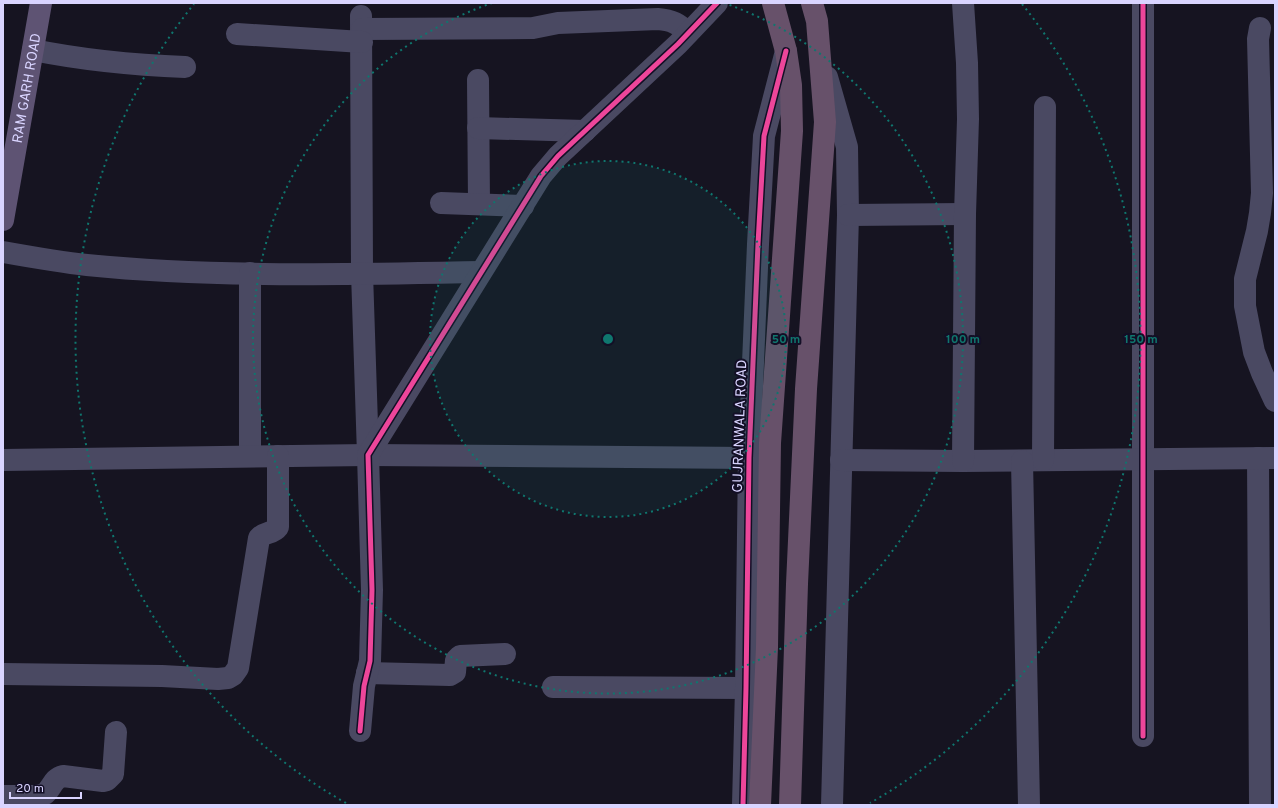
<svg xmlns="http://www.w3.org/2000/svg" width="1278" height="808" font-family="Overpass,sans-serif">
	<style>
		.lines { fill: none; stroke-linecap: round; stroke-linejoin: round }
		.minor { stroke: #4a4962; stroke-width: 22 }
		.major { stroke: #5e5373; stroke-width: 22 }
		.highway { stroke: #67516a; stroke-width: 22 }
		.cycleway-casing { stroke: #130f26; stroke-width: 8 }
		.cycleway { stroke: #ed469a; stroke-width: 5 }
		.ring { fill: none; stroke: #0f766e; stroke-width: 2; stroke-dasharray: 2 4 }
		.labels { text-anchor: middle; stroke-width: 4; stroke-linejoin: round; paint-order: stroke }
		.street-label { font-size: 14px; fill: #d9d4ff; stroke: #130f26 }
		.centre { fill: #0f766e; stroke: #130f26; stroke-width: 2 }
		.ring-label { font-size: 12px; text-anchor: middle; font-weight: bold; fill: #0f766e; stroke: #130f26; stroke-width: 4; stroke-linejoin: round; paint-order: stroke }
	</style>
	<rect width="100%" height="100%" fill="#161421"/>
	<g class="lines">
		<g class="minor">
			<polyline points="1143,3 1143,736"/>
			<polyline points="361,16 362,273 368,455"/>
			<polyline points="1260,28 1258,39 1262,193 1260,213 1257,231 1245,279 1245,306 1254,352 1262,373 1275,401"/>
			<path d="M362 29 533 28 558 23 658 19C672 20 679 24 688 33"/>
			<polyline points="237,34 362,42"/>
			<path d="M33 50C83 60 133 65 185 67"/>
			<polyline points="827,77 847,147 848,215 832,805"/>
			<polyline points="478,80 479,204"/>
			<polyline points="478,128 585,131"/>
			<polyline points="441,203 523,206"/>
			<polyline points="848,215 965,214"/>
			<path d="M3 252C31 257 59 262 87 265 218 278 350 274 481 272"/>
			<polyline points="250,456 250,273"/>
			<polyline points="1258,458 1260,805"/>
			<polyline points="3,460 368,455 749,458"/>
			<polyline points="841,460 963,461 1275,458"/>
			<polyline points="1043,460 1045,107"/>
			<polyline points="963,461 965,214 968,119 967,63 963,3"/>
			<polyline points="1022,461 1029,805"/>
			<polyline points="367,673 450,675 455,672 456,660 460,656 505,654"/>
			<path d="M3 674 162 676 218 679 228 678 233 675 238 668 259 538C264 532 273 534 278 527V456"/>
			<polyline points="553,687 746,688"/>
			<polyline points="360,731 364,686 370,661 372,590 368,455 541,176 558,156 678,44 717,3"/>
			<path d="M3 796H36L45 794C52 788 53 778 63 776L103 781 107 780 113 774 116 732"/>
			<polyline points="743,805 746,688 749,458 758,244 764,136 786,51"/>
		</g>
		<path class="major" id="s1" d="M3 220 41 3"/>
		<g class="highway">
			<polyline points="760,805 767,647 770,443 792,131 791,85 786,51 773,3"/>
			<polyline points="790,805 797,584 806,389 825,122 817,21 812,3"/>
		</g>
		<defs>
			<g id="cycleway">
				<polyline points="1143,3 1143,736"/>
				<polyline points="360,731 364,686 370,661 372,590 368,455 541,176 558,156 678,44 717,3"/>
				<polyline points="743,805 746,688 749,458 758,244 764,136 786,51"/>
			</g>
		</defs>
		<use href="#cycleway" class="cycleway-casing"/>
		<use href="#cycleway" class="cycleway"/>
	</g>
	<circle cx="608" cy="339" r="178" fill="#0f766e" fill-opacity=".12"/>
	<g class="ring">
		<circle cx="608" cy="339" r="178"/>
		<path d="M724 3A355 355 0 1 1 492 3"/>
		<path d="M346 803A533 533 0 0 1 194 4M1022 4A533 533 0 0 1 870 803"/>
	</g>
	<g class="labels">
		<g class="street-label">
			<text dy="5" stroke="none"><textPath href="#s1" startOffset="134">RAM GARH ROAD</textPath></text>
			<text transform="translate(739 426) rotate(-88)" y="5">GUJRANWALA ROAD</text>
		</g>
	</g>
	<circle cx="608" cy="339" r="6" class="centre"/>
	<g class="ring-label">
		<text x="786" y="343">50 m</text>
		<text x="963" y="343">100 m</text>
		<text x="1141" y="343">150 m</text>
	</g>
	<rect width="1278" height="808" fill="none" stroke="#d9d4ff" stroke-width="8"/>
	<path d="M10 792v6h71v-6" fill="none" stroke="#d9d4ff" stroke-width="2"/>
	<text x="16" y="792" font-size="12" fill="#d9d4ff" stroke="#130f26" stroke-width="3" paint-order="stroke">20 m</text>
</svg>
